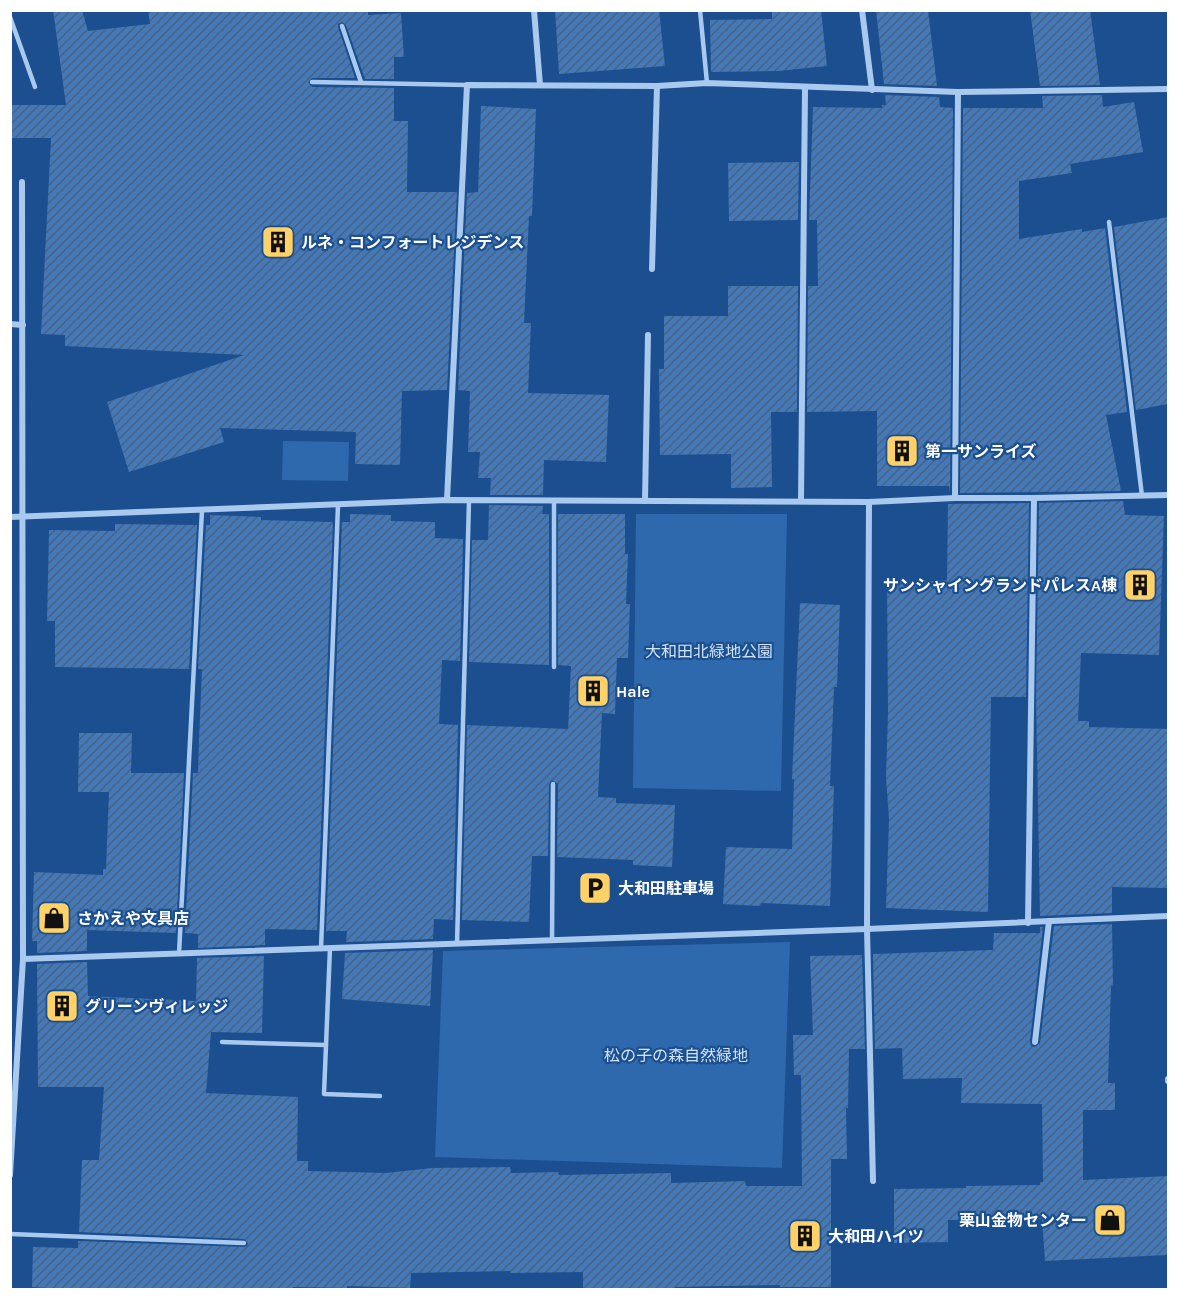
<svg xmlns="http://www.w3.org/2000/svg" width="1179" height="1300" font-family="Karla,'Noto Sans JP',sans-serif">
	<style>
		.park { fill: #2e69ad }
		.building { fill: url(#building-hatch) }
		.lines { fill: none; stroke-linecap: round; stroke-linejoin: round }
		.lane { stroke: #a9c9ee; stroke-width: 4.5 }
		.street { stroke: #a9c9ee; stroke-width: 6 }
		.labels { text-anchor: middle; stroke-width: 4.5; stroke-linejoin: round; paint-order: stroke }
		.poi-label { font-size: 16px; font-weight: bold; fill: #fff; stroke: #1b4f8f; text-anchor: start }
		.park-label { font-size: 16px; fill: #cfe3fa; stroke: #1b4f8f }
	</style>
	<defs>
		<pattern id="building-hatch" width="6" height="6" patternUnits="userSpaceOnUse" patternTransform="scale(1.5)"><rect width="6" height="6" fill="#4478b7"/><path d="M-1 1l2-2M0 6l6-6M5 7l2-2" fill="none" stroke="#486282"/></pattern>
	</defs>
	<rect width="100%" height="100%" fill="#1b4f8f"/>
	<g class="park">
		<polygon points="283,441 349,442 348,481 282,480"/>
		<polygon points="636,514 787,514 781,791 633,788"/>
		<polygon points="790,942 782,1168 435,1157 443,951"/>
	</g>
	<g class="building">
		<polygon points="53,10 82,10 88,31 150,24 148,10 368,10 368,15 401,13 404,57 394,57 394,79 365,79 346,25 342,22 338,24 338,27 355,78 312,78 308,82 312,87 394,88 394,121 408,121 407,192 457,192 447,390 402,391 400,465 355,464 356,432 220,428 224,442 129,472 107,402 244,355 65,346 65,335 41,334 51,138 10,138 10,105 66,105"/>
		<polygon points="555,10 659,10 665,66 559,74"/>
		<polygon points="772,10 821,10 827,66 778,71 711,72 710,20 772,19"/>
		<polygon points="876,10 928,10 937,86 884,84"/>
		<polygon points="1030,10 1090,10 1100,85 1040,86"/>
		<polygon points="885,95 939,97 940,107 953,108 950,493 949,486 877,486 877,411 807,412 808,286 818,286 817,220 809,220 813,107 882,108 882,105 886,105"/>
		<polygon points="1102,95 1103,107 1134,102 1143,152 1070,164 1072,173 1019,181 1019,239 1082,229 1082,232 1105,228 1127,412 1106,415 1121,491 960,493 963,108 1043,108 1042,96"/>
		<polygon points="481,106 536,109 532,216 529,216 524,323 531,323 528,393 609,395 606,462 544,460 543,495 490,495 491,478 478,478 480,452 468,452 470,391 458,390 467,193 478,192"/>
		<polygon points="799,162 798,220 729,221 728,163"/>
		<polygon points="1168,217 1168,404 1136,410 1114,227"/>
		<polygon points="728,286 798,286 797,412 771,412 772,487 731,488 731,454 660,455 659,369 664,369 664,316 728,316"/>
		<polygon points="1123,501 1125,515 1164,516 1159,655 1081,653 1078,721 1089,721 1089,727 1168,729 1167,888 1112,887 1112,913 1040,916 1036,697 1039,503"/>
		<polygon points="1029,503 1026,697 991,697 988,912 886,908 889,819 886,777 888,712 887,583 947,580 948,504"/>
		<polygon points="489,505 543,506 542,514 549,514 549,665 469,662 472,540 488,540"/>
		<polygon points="350,514 391,515 391,521 435,522 435,538 463,539 460,661 442,660 439,724 458,725 453,920 434,919 433,939 346,942 347,931 326,931 342,522 350,522"/>
		<polygon points="558,514 625,514 625,554 628,554 626,604 630,604 628,658 617,658 615,714 602,713 598,797 616,798 616,803 675,805 672,867 633,865 633,860 557,857 558,784 552,780 549,784 548,856 532,856 529,922 462,920 467,725 568,729 571,666 558,665"/>
		<polygon points="210,515 261,517 261,520 333,522 317,930 265,929 265,945 198,948 198,934 185,933 193,773 198,773 199,740 202,669 198,669 206,525 210,525"/>
		<polygon points="115,524 197,525 189,669 55,667 55,621 47,621 49,530 115,531"/>
		<polygon points="800,603 840,605 837,687 834,687 830,786 834,786 830,906 761,903 760,906 723,904 726,847 792,849 794,779 792,779"/>
		<polygon points="79,733 132,733 131,773 184,773 176,933 87,930 87,951 37,953 37,941 32,941 34,872 103,875 103,869 106,869 109,792 78,792"/>
		<polygon points="1112,924 1113,986 1111,986 1108,1083 1115,1083 1115,1110 1083,1110 1083,1180 1168,1176 1168,1255 1045,1261 1042,1219 948,1220 948,1242 894,1243 894,1189 966,1188 966,1186 1040,1185 1040,1182 1043,1182 1042,1104 961,1103 962,1078 903,1079 902,1048 875,1049 873,954 993,950 994,933 1040,933 1040,927 1043,927 1030,1041 1031,1046 1035,1047 1040,1043 1054,926"/>
		<polygon points="433,950 430,1006 342,999 345,953"/>
		<polygon points="862,955 865,1049 849,1049 848,1108 846,1108 847,1159 831,1159 831,1287 780,1287 780,1285 675,1287 675,1290 583,1290 583,1272 510,1273 510,1271 411,1273 410,1288 347,1286 347,1288 293,1287 293,1290 76,1290 32,1287 33,1247 78,1248 78,1241 244,1247 247,1246 248,1243 244,1239 79,1232 82,1160 99,1160 104,1087 38,1087 37,964 87,962 88,996 196,1001 197,958 264,956 262,1033 211,1032 206,1093 298,1097 297,1161 308,1161 308,1171 386,1173 432,1168 510,1167 511,1173 558,1172 559,1175 671,1173 671,1183 745,1181 746,1186 802,1186 801,1075 794,1075 793,1035 813,1035 810,956"/>
	</g>
	<g class="lines">
		<g class="lane">
			<polyline points="700,10 707,83"/>
			<polyline points="10,17 35,87"/>
			<polyline points="342,26 361,82"/>
			<polyline points="312,82 467,85"/>
			<polyline points="1109,222 1142,496"/>
			<polyline points="554,667 554,502"/>
			<polyline points="552,941 553,784"/>
			<polyline points="457,944 469,501"/>
			<polyline points="330,948 324,1094 380,1096"/>
			<polyline points="321,949 338,505"/>
			<polyline points="179,954 202,510"/>
			<polyline points="222,1042 326,1045"/>
			<polyline points="10,1234 244,1243"/>
		</g>
		<g class="street">
			<polyline points="534,10 540,85"/>
			<polyline points="862,10 872,90"/>
			<polyline points="652,269 657,86"/>
			<polyline points="10,324 23,325"/>
			<polyline points="955,498 958,92"/>
			<polyline points="447,500 467,85 657,86 707,83 958,92 1168,89"/>
			<polyline points="645,501 648,335"/>
			<polyline points="801,501 805,88"/>
			<polyline points="869,502 867,929 873,1181"/>
			<polyline points="10,517 447,500 869,502 955,498 1034,498 1168,495"/>
			<polyline points="1028,923 1034,498"/>
			<polyline points="23,959 867,929 1168,916"/>
			<polyline points="1035,1042 1049,921"/>
			<polyline points="1168,1081 1168,1079"/>
			<polyline points="10,1175 23,959 22,182"/>
		</g>
	</g>
	<defs>
		<symbol id="building-square" viewBox="-11 -11 22 22"><rect x="-9" y="-9" width="18" height="18" rx="4" fill="#ffd166" stroke="#1b4f8f"/><path d="M-4-6H4V6H1V3H-1V6H-4ZM-2.5-4.3h1.7v1.8h-1.7ZM.8-4.3h1.7v1.8H.8ZM-2.5-1h1.7V.8h-1.7ZM.8-1h1.7V.8H.8Z" fill="#111"/></symbol>
		<symbol id="parking-square" viewBox="-11 -11 22 22"><rect x="-9" y="-9" width="18" height="18" rx="4" fill="#ffd166" stroke="#1b4f8f"/><path d="M-3.5-5.5H1a3.5 3.5 0 0 1 0 7H-1V5.5H-3.5ZM-1-3.4V-.6H.8a1.4 1.4 0 0 0 0-2.8Z" fill="#111"/></symbol>
		<symbol id="shop-square" viewBox="-11 -11 22 22"><rect x="-9" y="-9" width="18" height="18" rx="4" fill="#ffd166" stroke="#1b4f8f"/><path d="M-5-2.5h2.3a2.7 3.5 0 0 1 5.4 0H5L5.5 6h-11ZM-1.5-2.5h3a1.5 2.3 0 0 0-3 0Z" fill="#111"/></symbol>
	</defs>
	<g fill-rule="evenodd">
		<use href="#building-square" x="259" y="223" width="38" height="38"/>
		<use href="#building-square" x="883" y="432" width="38" height="38"/>
		<use href="#building-square" x="1121" y="566" width="38" height="38"/>
		<use href="#building-square" x="574" y="672" width="38" height="38"/>
		<use href="#parking-square" x="576" y="869" width="38" height="38"/>
		<use href="#shop-square" x="35" y="899" width="38" height="38"/>
		<use href="#building-square" x="43" y="987" width="38" height="38"/>
		<use href="#shop-square" x="1091" y="1201" width="38" height="38"/>
		<use href="#building-square" x="786" y="1217" width="38" height="38"/>
	</g>
	<g class="labels">
		<g class="poi-label">
			<text x="301" y="248">ルネ・コンフォートレジデンス</text>
			<text x="925" y="457">第一サンライズ</text>
			<text x="1117" y="591" text-anchor="end">サンシャイングランドパレスA棟</text>
			<text x="616" y="697">Hale</text>
			<text x="618" y="894">大和田駐車場</text>
			<text x="77" y="924">さかえや文具店</text>
			<text x="85" y="1012">グリーンヴィレッジ</text>
			<text x="1087" y="1226" text-anchor="end">栗山金物センター</text>
			<text x="828" y="1242">大和田ハイツ</text>
		</g>
		<g class="park-label">
			<text x="709" y="657">大和田北緑地公園</text>
			<text x="676" y="1061">松の子の森自然緑地</text>
		</g>
	</g>
	<rect width="1179" height="1300" fill="none" stroke="#ffffff" stroke-width="24"/>
</svg>
